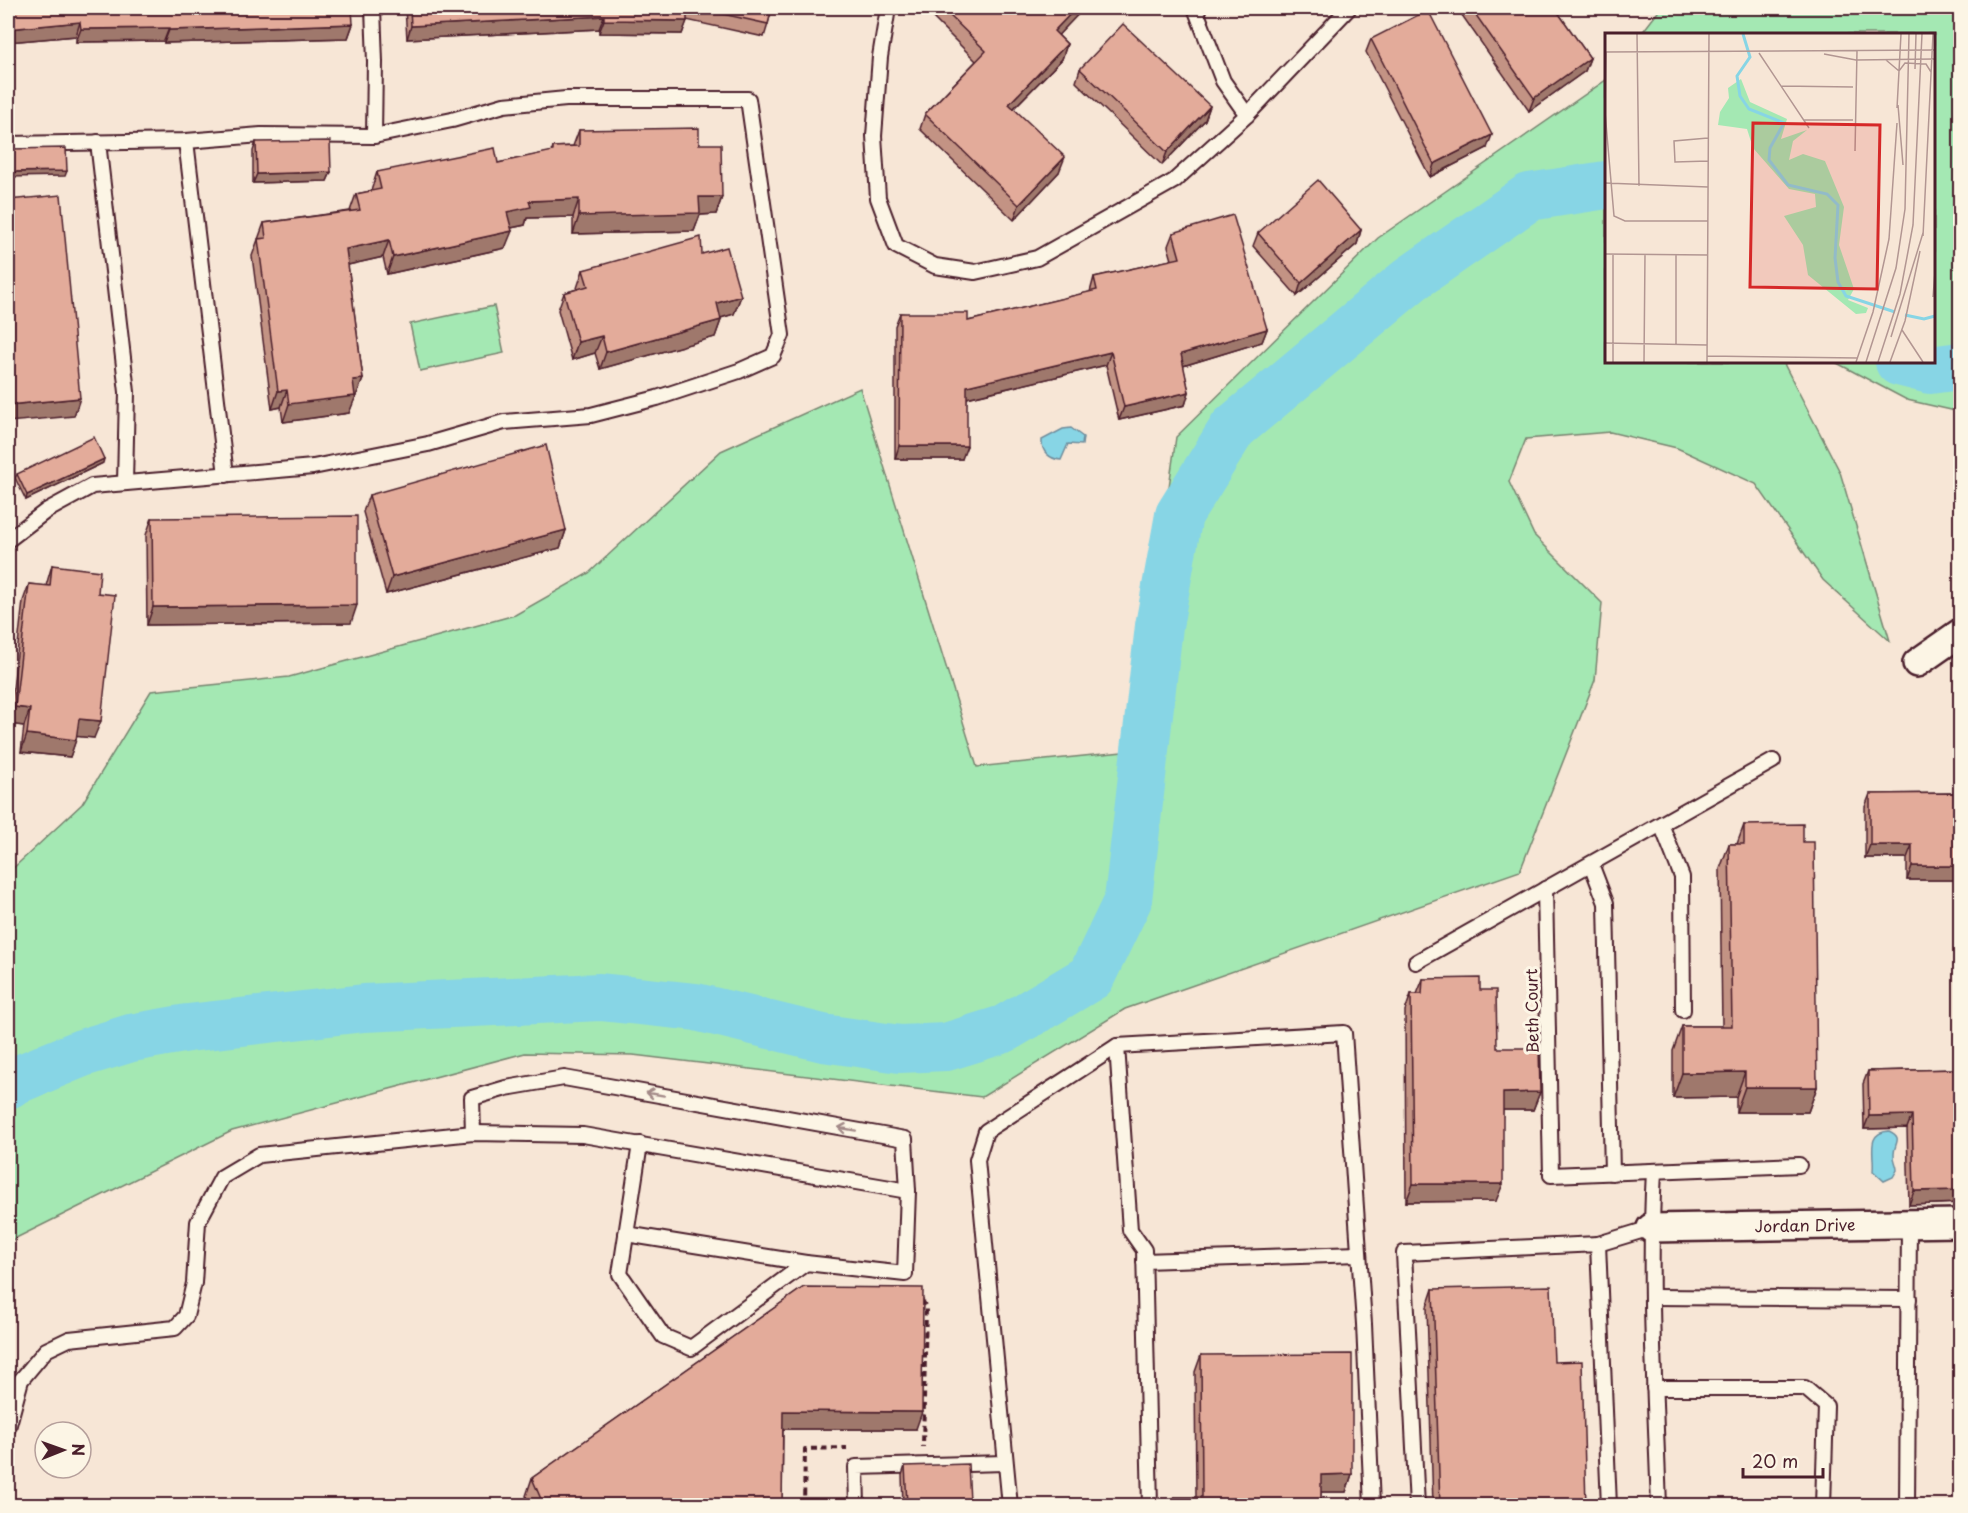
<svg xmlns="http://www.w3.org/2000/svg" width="1968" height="1513" font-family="'Playpen Sans',sans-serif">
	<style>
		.green { fill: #a4e8b3; stroke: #77846f; stroke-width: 1.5 }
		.water { fill: #87d5e5; stroke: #6f8c9b; stroke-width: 1.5 }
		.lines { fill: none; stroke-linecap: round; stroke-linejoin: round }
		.river { stroke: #87d5e5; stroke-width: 48 }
		.service-casing { stroke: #4a1f2b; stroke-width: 18 }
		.minor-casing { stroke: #4a1f2b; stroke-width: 32 }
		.path { stroke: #4a1f2b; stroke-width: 4; stroke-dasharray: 6 4.5; stroke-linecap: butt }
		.service { stroke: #fcf5e5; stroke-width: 14 }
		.minor { stroke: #fcf5e5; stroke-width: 27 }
		.wall { fill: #c39384; stroke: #4a1f2b; stroke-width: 1.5 }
		.shaded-wall { fill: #9f786c; stroke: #4a1f2b; stroke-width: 1.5 }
		.building { fill: #e3ab9a; stroke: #4a1f2b; stroke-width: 1.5 }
		.oneway { stroke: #a38a88 }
		.labels { text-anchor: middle; stroke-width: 6; stroke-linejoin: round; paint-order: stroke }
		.street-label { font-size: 16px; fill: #4a1f2b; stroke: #fcf5e5 }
		.inset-river { fill: none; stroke: #87d5e5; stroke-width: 3 }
		.inset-road { fill: none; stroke: #b29692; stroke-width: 1.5 }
		.view { fill: #d62828; fill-opacity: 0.15; stroke: #d62828; stroke-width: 3 }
		.inset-edge { fill: none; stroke: #4a1f2b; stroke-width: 3 }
	</style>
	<rect width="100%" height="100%" fill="#f7e6d6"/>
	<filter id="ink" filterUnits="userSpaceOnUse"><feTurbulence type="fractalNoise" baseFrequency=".0167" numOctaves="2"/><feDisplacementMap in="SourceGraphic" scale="12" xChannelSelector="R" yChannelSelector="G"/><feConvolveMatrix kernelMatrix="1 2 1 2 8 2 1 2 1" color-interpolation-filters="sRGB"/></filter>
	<g filter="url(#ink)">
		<g class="green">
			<polygon points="1661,8 1960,8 1960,412 1907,400 1835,362 1934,362 1934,34 1641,34"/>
			<polygon points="1606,80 1606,362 1783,362 1840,472 1890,641 1823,580 1756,484 1677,448 1610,432 1526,439 1509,482 1534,535 1602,603 1595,680 1520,871 1125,1009 982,1097 633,1055 525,1053 232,1131 8,1242 8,873 82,804 151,691 289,677 515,615 589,573 721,451 860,388 977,767 1132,751 1176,437 1378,238"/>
			<polygon points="494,306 504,353 420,371 410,324"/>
		</g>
		<g class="water">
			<path d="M1071 428 1083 437 1082 445 1068 444 1061 460C1050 459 1041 452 1042 440L1063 429Z"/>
			<path d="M1889 1131C1904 1138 1894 1143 1894 1154 1893 1160 1897 1164 1897 1170L1893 1177 1884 1181 1873 1171C1875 1154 1865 1133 1889 1131Z"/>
		</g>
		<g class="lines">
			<g class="river">
				<polyline points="1899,362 1930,370 1960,366"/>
				<polyline points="8,1085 14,1081 82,1053 131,1038 188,1028 364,1008 600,997 696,1007 823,1038 900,1049 946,1047 1004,1029 1091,977 1128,900 1159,626 1179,515 1233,428 1411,279 1529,197 1606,185"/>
			</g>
			<defs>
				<g id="service">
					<polyline points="888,8 880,57 874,136 878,198 896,246 935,266 975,272 1037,258 1174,181 1247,115 1349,8"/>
					<polyline points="1195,8 1223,81 1247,115"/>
					<polyline points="186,141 226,475"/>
					<polyline points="98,142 127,392 125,483"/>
					<polyline points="8,144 186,141 261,135 374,136"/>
					<polyline points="8,540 46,511 92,486 313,467 428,444 504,422 591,415 657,398 739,371 773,356 782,335 748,99 566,99 504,105 452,120 374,136 375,62 373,8"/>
					<polyline points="1661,824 1682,877 1683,1010"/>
					<polyline points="1591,864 1606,903 1612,1173"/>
					<polyline points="1545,889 1551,1175 1799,1165"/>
					<polyline points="1416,962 1773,761"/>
					<polyline points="1117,1046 1130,1230 1144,1250 1150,1506"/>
					<polyline points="473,1133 472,1098 506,1088 564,1078 905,1139 908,1191 905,1274 806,1263 691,1348 663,1336 620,1274 640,1144"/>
					<path d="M1654 1171C1648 1282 1655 1394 1659 1506"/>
					<polyline points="626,1234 806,1263"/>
					<polyline points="1598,1244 1651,1228"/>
					<polyline points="1144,1261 1359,1254"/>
					<polyline points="1652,1297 1909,1299"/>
					<polyline points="1654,1388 1805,1388 1826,1406 1823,1506"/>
					<polyline points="8,1428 21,1380 46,1350 69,1339 175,1328 186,1316 194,1283 198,1222 222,1177 259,1155 473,1133 583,1135 908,1191"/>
					<polyline points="857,1506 856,1467 1005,1463"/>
					<polyline points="1010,1506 977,1160 986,1131 1117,1046 1344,1033 1364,1324 1372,1506"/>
					<polyline points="1417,1506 1404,1253 1598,1244 1609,1506"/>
					<polyline points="1907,1506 1909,1224"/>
				</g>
				<g id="minor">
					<polyline points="1917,663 1960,633"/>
					<path id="s1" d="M1651 1228 1960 1223"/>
				</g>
			</defs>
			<use href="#service" class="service-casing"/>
			<use href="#minor" class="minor-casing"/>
			<g class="path">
				<polyline points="922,1300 926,1307 923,1447"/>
				<polyline points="804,1506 805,1449 847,1448"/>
			</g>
			<use href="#service" class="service"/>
			<use href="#minor" class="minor"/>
		</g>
		<g class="wall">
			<polygon points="8,8 353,24 348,38 164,43 164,41 76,42 76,36 8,42"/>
			<polygon points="405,8 772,8 768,24 764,37 687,20 682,34 599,33 599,29 407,39"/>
			<polygon points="938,8 1084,8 1058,35 1067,44 1062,59 1014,108 1059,172 1014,220 920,129 925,114 976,61 934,19"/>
			<polygon points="1457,8 1555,8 1590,58 1585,71 1529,111"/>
			<polygon points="1371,39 1487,148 1430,177 1366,52"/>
			<polygon points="1080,69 1210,106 1205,120 1162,165 1076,82"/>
			<polygon points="579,130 699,144 722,197 716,214 700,215 694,231 573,234 573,217 527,218 525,225 511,228 505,248 387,274 383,257 348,265 363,379 356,396 355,396 349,413 283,422 281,407 272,409 252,256 264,223 350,211 356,194 371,191 377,172 498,163 551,152 553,147 573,146"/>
			<polygon points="256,142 331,172 327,181 253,183 253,151"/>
			<polygon points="1361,230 1357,244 1297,296 1253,246 1258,233"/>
			<polygon points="1173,233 1267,329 1262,342 1183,366 1189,392 1185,405 1119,420 1106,365 967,398 962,459 895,459 895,326 900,313 968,321 1090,292 1094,277 1172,260 1168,246"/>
			<polygon points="702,254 741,296 734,314 721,318 721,320 715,337 600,369 595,353 572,360 558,310 564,293 577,289 577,288 583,270"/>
			<polygon points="103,463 26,500 15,478 17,474"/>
			<polygon points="369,495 566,530 560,548 386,594 363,512"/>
			<polygon points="152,518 351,623 147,625 146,535"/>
			<polygon points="52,565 98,593 94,738 77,736 70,757 21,752 24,726 9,724 23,601 29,584 46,586"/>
			<polygon points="1960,793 1960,870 1957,880 1907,880 1907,858 1865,858 1865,807 1870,794"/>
			<polygon points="1744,825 1803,842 1817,1087 1808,1112 1736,1112 1736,1097 1673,1098 1673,1051 1682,1026 1722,1026 1720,869 1729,844 1737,844"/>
			<polygon points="1423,979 1480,990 1497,1048 1540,1092 1533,1110 1503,1110 1496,1201 1406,1202 1405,1011 1411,994 1417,994"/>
			<polygon points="1960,1069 1960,1203 1909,1205 1907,1128 1864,1129 1863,1084 1868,1071"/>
			<polygon points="804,1287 916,1429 783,1429 782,1506 530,1506 526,1496 532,1478"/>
			<polygon points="1433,1289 1554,1362 1586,1506 1433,1506 1427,1307"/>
			<polygon points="1201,1355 1352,1474 1346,1492 1321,1492 1321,1506 1171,1506 1174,1497 1196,1497 1195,1372"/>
			<polygon points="905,1466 970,1501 968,1506 903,1506 902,1475"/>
		</g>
		<g class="shaded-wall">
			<polygon points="1076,8 1084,8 1048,46 1054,31"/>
			<polygon points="604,16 599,29 407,39 411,26"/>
			<polygon points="604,20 687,21 682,34 599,33"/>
			<polygon points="80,22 76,36 8,42 8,29"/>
			<polygon points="353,24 348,38 164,43 169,30"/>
			<polygon points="169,28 164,41 76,42 81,29"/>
			<polygon points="1067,44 1062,59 1004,118 1009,104"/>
			<polygon points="1590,58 1585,71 1529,111 1534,98"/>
			<polygon points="1210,106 1205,120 1162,165 1167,152"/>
			<polygon points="1492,135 1487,148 1430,177 1434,164"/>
			<polygon points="1065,157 1059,172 1014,220 1019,205"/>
			<polygon points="67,171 65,176 8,177 8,172"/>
			<polygon points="331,172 327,181 253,183 257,174"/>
			<polygon points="699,197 722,197 716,214 700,215 694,231 573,234 579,216"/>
			<polygon points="579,199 573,217 527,218 525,225 501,230 507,212 529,201"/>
			<polygon points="1361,230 1357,244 1297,296 1301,283"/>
			<polygon points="512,231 505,248 387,274 393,257"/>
			<polygon points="389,240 383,257 339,267 346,249"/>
			<polygon points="741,296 734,314 710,321 717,303"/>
			<polygon points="721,320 715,337 600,369 606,352"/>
			<polygon points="1267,329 1262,342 1176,368 1181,354"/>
			<polygon points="602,336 595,353 572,360 578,342"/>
			<polygon points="1111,352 1106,365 962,399 967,386"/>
			<polygon points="363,379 349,413 283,422 289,404 353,380"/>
			<polygon points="287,390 281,407 272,409 278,391"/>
			<polygon points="1189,392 1185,405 1119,420 1124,407"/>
			<polygon points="80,398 74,416 8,422 8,405"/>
			<polygon points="899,446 967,446 962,459 895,459"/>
			<polygon points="104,459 103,463 26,500 27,495"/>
			<polygon points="566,530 560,548 386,594 392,577"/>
			<polygon points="357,605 351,623 147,625 153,607"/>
			<polygon points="15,707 30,709 24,726 9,724"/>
			<polygon points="79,719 101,721 94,738 72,736"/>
			<polygon points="27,734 76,740 70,757 21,752"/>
			<polygon points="1870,845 1912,845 1907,858 1865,858"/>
			<polygon points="1912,866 1960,866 1960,870 1957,880 1907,880"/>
			<polygon points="1745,1072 1736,1097 1673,1098 1682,1073"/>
			<polygon points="1745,1087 1817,1087 1808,1112 1736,1112"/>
			<polygon points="1540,1092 1533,1110 1496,1110 1503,1093"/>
			<polygon points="1912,1115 1907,1128 1864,1129 1869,1116"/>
			<polygon points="1413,1184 1503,1184 1496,1201 1406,1202"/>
			<polygon points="1960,1190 1960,1203 1909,1205 1914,1191"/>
			<polygon points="783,1411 922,1412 916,1429 777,1429"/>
			<polygon points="1352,1474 1346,1492 1314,1492 1321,1475"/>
			<polygon points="970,1501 968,1506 906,1506 907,1504"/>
		</g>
		<g class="building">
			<polygon points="8,8 352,8 353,24 169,30 169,28 81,29 80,22 8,29"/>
			<polygon points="410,8 687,8 687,21 604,20 604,16 411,26"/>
			<polygon points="696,8 772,8 768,24"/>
			<polygon points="942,8 1076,8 1054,31 1067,44 1009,104 1065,157 1019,205 925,114 986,51"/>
			<polygon points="1471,8 1555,8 1590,58 1534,98"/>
			<polygon points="1428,10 1492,135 1434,164 1371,39"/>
			<polygon points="1123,24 1210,106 1167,152 1080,69"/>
			<polygon points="699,128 699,144 721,144 722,197 699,197 700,213 579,216 579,199 529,201 531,207 507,212 512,231 393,257 389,240 346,249 363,379 353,380 355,396 289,404 287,390 278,391 258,239 266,238 264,223 360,210 356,194 381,189 377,172 495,148 498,163 553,151 553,147 579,146 579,130"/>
			<polygon points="330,141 331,172 257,174 256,142"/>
			<polygon points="66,148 67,171 8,172 8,149"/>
			<polygon points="1318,180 1361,230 1301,283 1258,233"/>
			<polygon points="61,195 80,398 8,405 8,200"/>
			<polygon points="1233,215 1267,329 1181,354 1189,392 1124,407 1111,352 967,386 967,446 899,446 900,313 968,313 968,321 1097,290 1094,277 1180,258 1173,233"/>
			<polygon points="701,237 702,254 727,247 741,296 717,303 721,320 606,352 602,336 578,342 564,293 588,286 583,270"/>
			<polygon points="94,437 104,459 27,495 17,474"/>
			<polygon points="546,445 566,530 392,577 369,495"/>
			<polygon points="357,516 357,605 153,607 152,518"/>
			<polygon points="52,565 100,571 98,593 115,595 101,721 79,719 76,740 27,734 30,709 15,707 29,584 50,586"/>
			<polygon points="1960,793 1960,866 1912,866 1912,845 1870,845 1870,794"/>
			<polygon points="1803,824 1803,842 1814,842 1817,1087 1745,1087 1745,1072 1682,1073 1682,1026 1732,1026 1729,844 1744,844 1744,825"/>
			<polygon points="1480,978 1480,990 1496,990 1497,1048 1539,1048 1540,1092 1503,1093 1503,1184 1413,1184 1411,994 1422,994 1423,979"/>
			<polygon points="1960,1069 1960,1190 1914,1191 1912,1115 1869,1116 1868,1071"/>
			<polygon points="1551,1286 1554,1362 1582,1361 1586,1506 1440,1506 1433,1289"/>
			<polygon points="804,1287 923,1288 922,1412 783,1411 782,1506 544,1506 532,1478"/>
			<polygon points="1352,1354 1352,1474 1321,1475 1321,1506 1174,1506 1174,1497 1202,1497 1201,1355"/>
			<polygon points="968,1464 970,1501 907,1504 905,1466"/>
		</g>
		<defs><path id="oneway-shaft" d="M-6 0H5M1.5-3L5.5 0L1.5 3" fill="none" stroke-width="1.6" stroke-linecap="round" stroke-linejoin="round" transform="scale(1.5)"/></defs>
		<g class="oneway">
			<use href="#oneway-shaft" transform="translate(655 1094) rotate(-170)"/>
			<use href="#oneway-shaft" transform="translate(847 1129) rotate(-170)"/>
		</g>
	</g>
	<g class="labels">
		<g class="street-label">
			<text transform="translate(1532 1011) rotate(-91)" y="6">Beth Court</text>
			<text dy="6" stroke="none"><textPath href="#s1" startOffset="154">Jordan Drive</textPath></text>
		</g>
	</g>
	<g transform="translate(1605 33)">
		<rect width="330" height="330" fill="#f7e6d6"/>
		<path d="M136 46 145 69 182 86 176 106 202 97 188 108 184 127 198 121 220 128 239 174 234 212 249 256 243 267 263 275 261 280 251 281 203 242 198 212 179 183 211 174 210 161 184 156 148 115 142 96 113 92 115 79 124 65 123 55Z" fill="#a4e8b3"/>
		<path class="inset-river" d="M138 1 145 24 132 43 135 63 144 76 179 90 165 115 164 127 183 152 222 161 233 172 230 225 233 249 241 263 290 279M300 282 319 286 330 283"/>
		<path class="inset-road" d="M32 1 34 153M0 19 330 17M154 20 204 95M219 21 251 27 329 26M281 27 294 38 300 30 321 31 326 39M310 36 311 1M176 53 248 54M293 72 298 132M0 75 1 19M292 75 296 1M0 79 9 183 20 188H103M199 87H248M250 118 252 18M103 128 70 129 69 108 103 105M0 150 103 154M318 203 328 1M0 221 103 222M328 264 330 239M297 297 318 329M286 304 318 200M0 310 102 312M71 312V221M102 323 253 325M8 329V221M39 329 40 221M102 329 104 1M251 329 268 279 284 206 292 90M261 329 291 235 300 176 304 1M273 329 295 261 308 192 317 1M285 329 300 288 315 218"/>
		<path class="view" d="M148 90 275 92 272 256 145 254Z"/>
		<rect width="330" height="330" class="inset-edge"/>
	</g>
	<rect width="1968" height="1513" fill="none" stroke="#fcf5e5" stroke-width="30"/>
	<rect x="15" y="15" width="1938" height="1483" fill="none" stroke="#4a1f2b" stroke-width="2" filter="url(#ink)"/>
	<g transform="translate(63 1450) rotate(89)"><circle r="28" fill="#fcf5e5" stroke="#b59f9b" stroke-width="1.5"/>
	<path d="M0-4.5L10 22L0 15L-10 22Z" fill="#4a1f2b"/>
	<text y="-9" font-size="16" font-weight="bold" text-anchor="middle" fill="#4a1f2b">N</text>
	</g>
	<path d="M1743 1468v9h80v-9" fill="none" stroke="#4a1f2b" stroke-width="3"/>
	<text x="1752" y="1468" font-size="18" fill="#4a1f2b" stroke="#fcf5e5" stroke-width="4.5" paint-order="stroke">20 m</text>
</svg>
